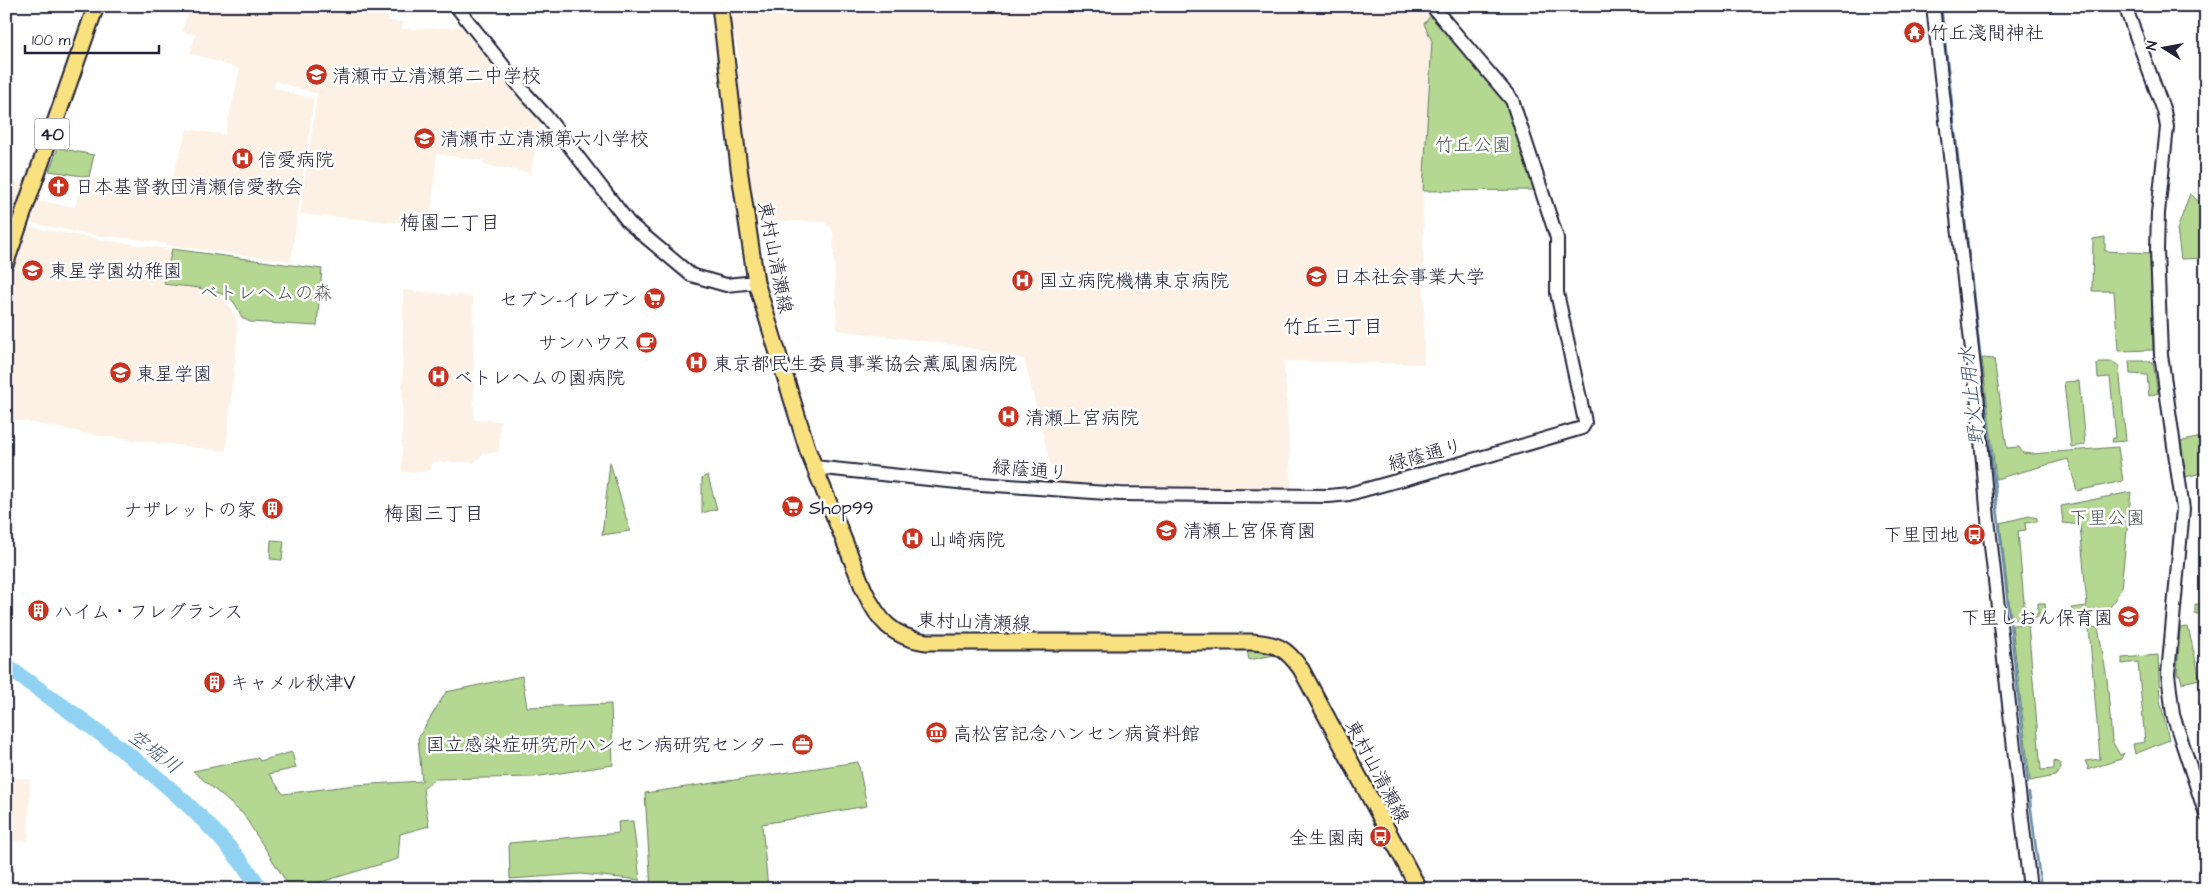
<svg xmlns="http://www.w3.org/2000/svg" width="2212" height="895" font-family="'Architects Daughter','Klee One',sans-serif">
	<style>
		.built { fill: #fcf1e4 }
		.green { fill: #b4d791; stroke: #6b7c66 }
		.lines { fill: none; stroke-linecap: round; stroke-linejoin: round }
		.stream { stroke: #658ca9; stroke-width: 2.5 }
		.river { stroke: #91d2f2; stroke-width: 16 }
		.minor-casing { stroke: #22223b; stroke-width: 16 }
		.major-casing { stroke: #22223b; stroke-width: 19 }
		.minor { stroke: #fff; stroke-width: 12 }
		.major { stroke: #fae180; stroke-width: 15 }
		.labels { text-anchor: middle; stroke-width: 5; stroke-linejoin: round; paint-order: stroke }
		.shield { fill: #fff; stroke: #646476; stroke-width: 1 }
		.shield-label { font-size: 18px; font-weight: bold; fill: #22223b }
		.poi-label { font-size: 19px; fill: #22223b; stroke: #fff; text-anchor: start }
		.park-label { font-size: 19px; fill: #4e5855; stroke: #fff }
		.street-label { font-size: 19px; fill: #22223b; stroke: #fff }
		.neighbourhood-label { font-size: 20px; fill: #22223b; stroke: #fff }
		.water-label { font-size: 20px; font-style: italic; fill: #435772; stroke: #fff }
	</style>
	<rect width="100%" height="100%" fill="#fff"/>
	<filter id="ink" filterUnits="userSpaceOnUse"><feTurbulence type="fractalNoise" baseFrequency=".02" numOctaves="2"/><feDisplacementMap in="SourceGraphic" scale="10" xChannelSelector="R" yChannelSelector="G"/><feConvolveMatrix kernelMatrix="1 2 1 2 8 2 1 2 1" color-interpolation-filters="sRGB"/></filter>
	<g filter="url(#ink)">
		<g class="built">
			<polygon points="190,6 389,6 388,21 403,22 402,29 452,28 460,25 540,122 531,173 484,165 484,161 437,154 430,225 300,214 317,94 275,81 274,88 314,99 291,261 173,246 146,240 91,235 31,223 39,201 75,207 82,176 169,189 187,129 225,135 240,69 190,53 196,35 182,31"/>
			<polygon points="729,6 1423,6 1431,15 1424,24 1432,41 1423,191 1424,364 1284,361 1292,491 1055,482 1024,359 954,345 837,330 833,230 824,222 755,220 736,77 740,66 736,40 729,31"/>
			<polygon points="6,178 26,185 8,233 6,233"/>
			<polygon points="24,226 110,241 227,257 222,297 233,311 238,328 226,451 101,436 6,418 6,277"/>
			<polygon points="403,290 473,297 474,420 500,421 499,452 484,453 475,462 432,462 431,469 426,472 402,472"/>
			<polygon points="6,778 30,779 28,840 10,842 6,805"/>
		</g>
		<g class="green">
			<polygon points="1431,15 1509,104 1535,190 1423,191 1432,41 1424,24"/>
			<polygon points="58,148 94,155 89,177 49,171"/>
			<polygon points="2190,193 2206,209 2206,258 2181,259 2177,230"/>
			<polygon points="2105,237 2105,251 2151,253 2153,350 2118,351 2114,291 2092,291 2093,239"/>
			<path d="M172 249 322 269 317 326 250 322 242 318C240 314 238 308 235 304 224 287 184 287 164 284Z"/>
			<polygon points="1982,358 1994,359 2007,448 2019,447 2023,453 2032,454 2118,447 2123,481 2077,491 2068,459 1996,479"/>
			<polygon points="2129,361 2150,361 2153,363 2158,393 2149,396 2147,375 2130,374"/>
			<polygon points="2100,362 2113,362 2119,366 2126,441 2112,442 2113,438 2116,438 2110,377 2098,378 2097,364"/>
			<polygon points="2079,381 2085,445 2071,447 2064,382"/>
			<polygon points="2206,436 2206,472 2185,477 2180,446 2183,441"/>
			<polygon points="610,462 630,531 602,535"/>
			<polygon points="705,476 708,476 717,509 702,513 702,479"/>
			<polygon points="2131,492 2121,589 2109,609 2097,612 2071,614 2071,608 2087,606 2080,525 2063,523 2061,506"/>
			<polygon points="2029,516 2037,518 2037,522 2025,523 2026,530 2018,531 2025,615 2038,614 2038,603 2045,603 2046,616 2011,619 2000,523"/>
			<polygon points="271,540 284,541 282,560 270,559"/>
			<polygon points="2195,604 2206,605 2206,613 2195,614"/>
			<polygon points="2028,624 2041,770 2054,769 2054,761 2060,763 2060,770 2055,776 2030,781 2012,625"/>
			<polygon points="2098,627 2107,678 2112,741 2120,755 2124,753 2121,759 2087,770 2088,767 2085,761 2100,759 2089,628"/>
			<polygon points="2188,627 2200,679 2182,683 2180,675 2177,675 2180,628"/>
			<polygon points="1258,649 1279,654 1249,660 1247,650"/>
			<polygon points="2158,655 2160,700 2169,740 2135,754 2133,744 2145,742 2138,662 2122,664 2122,658"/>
			<polygon points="522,676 527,707 611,704 613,765 534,777 435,779 423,789 429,826 400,834 398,859 321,882 289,886 243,814 193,771 258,758 260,761 292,752 296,768 269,774 283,794 355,785 422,781 418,738 446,692"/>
			<polygon points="858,762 867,806 762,824 768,889 651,889 645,793"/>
			<polygon points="633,821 640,880 581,874 510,879 509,843 619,833 618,822"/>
			<polygon points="543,882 546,889 512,889 516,884"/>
		</g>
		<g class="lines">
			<g class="stream">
				<polyline points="1941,6 2028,783"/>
				<polyline points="2029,793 2041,889"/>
			</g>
			<path class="river" d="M6 666C98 732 196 794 261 889"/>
			<defs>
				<g id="minor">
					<polyline points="456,6 525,93 546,116 629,223 691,275 726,285 756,282"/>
					<polyline points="1933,6 1977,394 1988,519 2030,889"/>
					<polyline points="2125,6 2164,111 2167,127 2158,213 2157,250 2161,355 2183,509 2168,674 2173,715 2206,815"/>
					<polyline points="814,467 967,483 1120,494 1329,496 1349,494 1487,456 1582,428 1585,423 1584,417 1557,293 1557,238 1512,100 1432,6"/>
				</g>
				<g id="major">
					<path d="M720 6 739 168 756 282 808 451 864 590C878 620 892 637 926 642H1252C1278 644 1286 648 1301 669L1419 889"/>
					<polyline points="6,262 96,6"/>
					<polyline points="2204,889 2206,887"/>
				</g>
			</defs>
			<use href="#minor" class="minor-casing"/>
			<use href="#major" class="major-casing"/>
			<use href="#minor" class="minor"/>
			<use href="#major" class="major"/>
		</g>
	</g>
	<defs>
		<symbol id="temple-disc" viewBox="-11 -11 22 22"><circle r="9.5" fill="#c8321e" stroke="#fff"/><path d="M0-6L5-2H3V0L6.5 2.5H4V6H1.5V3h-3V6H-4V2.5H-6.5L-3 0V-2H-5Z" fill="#fff"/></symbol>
		<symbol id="school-disc" viewBox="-11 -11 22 22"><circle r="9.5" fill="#c8321e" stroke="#fff"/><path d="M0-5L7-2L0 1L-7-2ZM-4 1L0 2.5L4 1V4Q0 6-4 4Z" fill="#fff"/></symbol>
		<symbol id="hospital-disc" viewBox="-11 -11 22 22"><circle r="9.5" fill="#c8321e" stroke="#fff"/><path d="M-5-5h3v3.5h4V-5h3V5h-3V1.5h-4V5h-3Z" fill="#fff"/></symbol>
		<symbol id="church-disc" viewBox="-11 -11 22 22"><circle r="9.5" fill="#c8321e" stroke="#fff"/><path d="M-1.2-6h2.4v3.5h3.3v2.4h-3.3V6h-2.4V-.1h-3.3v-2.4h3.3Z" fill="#fff"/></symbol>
		<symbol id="university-disc" viewBox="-11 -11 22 22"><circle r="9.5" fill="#c8321e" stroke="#fff"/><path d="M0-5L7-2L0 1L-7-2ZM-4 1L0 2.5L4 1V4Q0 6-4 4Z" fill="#fff"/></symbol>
		<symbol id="supermarket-disc" viewBox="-11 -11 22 22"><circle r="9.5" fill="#c8321e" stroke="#fff"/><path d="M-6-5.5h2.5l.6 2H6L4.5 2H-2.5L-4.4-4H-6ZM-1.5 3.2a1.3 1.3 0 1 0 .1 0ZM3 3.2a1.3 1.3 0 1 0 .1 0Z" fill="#fff"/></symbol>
		<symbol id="cafe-disc" viewBox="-11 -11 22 22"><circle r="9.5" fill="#c8321e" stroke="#fff"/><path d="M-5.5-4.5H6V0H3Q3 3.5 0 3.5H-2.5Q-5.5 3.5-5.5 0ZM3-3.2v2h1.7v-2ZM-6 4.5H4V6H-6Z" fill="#fff"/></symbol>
		<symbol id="building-disc" viewBox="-11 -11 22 22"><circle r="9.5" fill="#c8321e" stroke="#fff"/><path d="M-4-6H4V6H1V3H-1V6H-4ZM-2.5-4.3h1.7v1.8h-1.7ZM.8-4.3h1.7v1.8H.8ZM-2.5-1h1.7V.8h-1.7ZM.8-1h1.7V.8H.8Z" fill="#fff"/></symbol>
		<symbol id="bus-disc" viewBox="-11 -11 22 22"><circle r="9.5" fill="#c8321e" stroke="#fff"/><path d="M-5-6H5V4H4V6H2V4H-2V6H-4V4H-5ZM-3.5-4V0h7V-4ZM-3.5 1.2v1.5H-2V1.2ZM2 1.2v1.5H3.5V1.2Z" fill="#fff"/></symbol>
		<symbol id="museum-disc" viewBox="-11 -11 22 22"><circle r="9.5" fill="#c8321e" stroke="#fff"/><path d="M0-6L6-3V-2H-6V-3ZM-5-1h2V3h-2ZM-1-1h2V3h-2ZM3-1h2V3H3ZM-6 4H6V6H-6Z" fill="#fff"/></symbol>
		<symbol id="office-disc" viewBox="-11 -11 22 22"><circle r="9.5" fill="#c8321e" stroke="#fff"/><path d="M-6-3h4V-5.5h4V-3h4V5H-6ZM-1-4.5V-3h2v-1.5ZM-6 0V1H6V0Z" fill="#fff"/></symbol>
	</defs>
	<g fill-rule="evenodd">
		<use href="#temple-disc" x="1902" y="20" width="25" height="25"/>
		<use href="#school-disc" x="304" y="62" width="25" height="25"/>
		<use href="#school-disc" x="412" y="126" width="25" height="25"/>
		<use href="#hospital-disc" x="230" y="146" width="25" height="25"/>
		<use href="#church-disc" x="46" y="174" width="25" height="25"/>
		<use href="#school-disc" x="20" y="258" width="25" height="25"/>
		<use href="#university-disc" x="1304" y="264" width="25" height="25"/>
		<use href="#hospital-disc" x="1010" y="268" width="25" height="25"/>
		<use href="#supermarket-disc" x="642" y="286" width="25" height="25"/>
		<use href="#cafe-disc" x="634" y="330" width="25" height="25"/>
		<use href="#hospital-disc" x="684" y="350" width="25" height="25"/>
		<use href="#school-disc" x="108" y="360" width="25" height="25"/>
		<use href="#hospital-disc" x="426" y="364" width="25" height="25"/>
		<use href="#hospital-disc" x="996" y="404" width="25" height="25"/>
		<use href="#supermarket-disc" x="780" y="494" width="25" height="25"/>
		<use href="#building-disc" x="260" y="496" width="25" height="25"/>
		<use href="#school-disc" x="1154" y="518" width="25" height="25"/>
		<use href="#bus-disc" x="1962" y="522" width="25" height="25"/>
		<use href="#hospital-disc" x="900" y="526" width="25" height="25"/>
		<use href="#building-disc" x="26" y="598" width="25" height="25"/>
		<use href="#school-disc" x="2116" y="604" width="25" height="25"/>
		<use href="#building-disc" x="202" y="670" width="25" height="25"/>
		<use href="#museum-disc" x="924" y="720" width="25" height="25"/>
		<use href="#office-disc" x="790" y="732" width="25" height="25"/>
		<use href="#bus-disc" x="1368" y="824" width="25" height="25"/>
	</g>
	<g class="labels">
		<rect class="shield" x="34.5" y="118.5" width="35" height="31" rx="4"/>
		<g class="shield-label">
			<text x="52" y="140">40</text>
		</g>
		<g class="poi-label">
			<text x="1930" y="39">竹丘淺間神社</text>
			<text x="332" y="82">清瀬市立清瀬第二中学校</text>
			<text x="440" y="145">清瀬市立清瀬第六小学校</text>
			<text x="258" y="166">信愛病院</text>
			<text x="75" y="193">日本基督教団清瀬信愛教会</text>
			<text x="49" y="277">東星学園幼稚園</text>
			<text x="1333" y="283">日本社会事業大学</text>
			<text x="1039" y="287">国立病院機構東京病院</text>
			<text x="638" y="306" text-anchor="end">セブン-イレブン</text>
			<text x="631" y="349" text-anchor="end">サンハウス</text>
			<text x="713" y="370">東京都民生委員事業協会薫風園病院</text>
			<text x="136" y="380">東星学園</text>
			<text x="454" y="384">ベトレヘムの園病院</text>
			<text x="1025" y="424">清瀬上宮病院</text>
			<text x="809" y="514">Shop99</text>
			<text x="256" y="516" text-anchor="end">ナザレットの家</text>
			<text x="1183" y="537">清瀬上宮保育園</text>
			<text x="1959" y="541" text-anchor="end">下里団地</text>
			<text x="929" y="546">山崎病院</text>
			<text x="54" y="618">ハイム・フレグランス</text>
			<text x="2113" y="624" text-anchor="end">下里しおん保育園</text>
			<text x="230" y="689">キャメル秋津V</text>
			<text x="953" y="740">高松宮記念ハンセン病資料館</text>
			<text x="786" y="751" text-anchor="end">国立感染症研究所ハンセン病研究センター</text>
			<text x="1365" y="844" text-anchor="end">全生園南</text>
		</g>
		<g class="park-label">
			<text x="1473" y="151">竹丘公園</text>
			<text x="266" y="299">ベトレヘムの森</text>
			<text x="2107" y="524">下里公園</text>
		</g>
		<g class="street-label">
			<text transform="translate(776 257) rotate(79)" y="7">東村山清瀬線</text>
			<text transform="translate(1425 454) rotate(-15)" y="7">緑蔭通り</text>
			<text transform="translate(1030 469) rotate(5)" y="7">緑蔭通り</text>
			<text transform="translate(974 621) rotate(2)" y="7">東村山清瀬線</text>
			<text transform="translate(1378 771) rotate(62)" y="7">東村山清瀬線</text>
		</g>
		<g class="neighbourhood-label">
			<text x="450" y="229">梅園二丁目</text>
			<text x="1333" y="333">竹丘三丁目</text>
			<text x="434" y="520">梅園三丁目</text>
		</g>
		<g class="water-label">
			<text transform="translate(1971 396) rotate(-96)" y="7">野火止用水</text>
			<text transform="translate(155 751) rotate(37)" y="7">空堀川</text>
		</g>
	</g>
	<rect width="2212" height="895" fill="none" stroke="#fff" stroke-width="25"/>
	<rect x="12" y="12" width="2187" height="870" fill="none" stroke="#22223b" stroke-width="2" filter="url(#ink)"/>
	<g transform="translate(2164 48) rotate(281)" stroke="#ffffff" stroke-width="4" paint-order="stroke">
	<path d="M0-4L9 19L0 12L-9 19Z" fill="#22223b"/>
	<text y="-8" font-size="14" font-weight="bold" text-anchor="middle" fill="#22223b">N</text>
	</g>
	<path d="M25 45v8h134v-8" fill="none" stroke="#22223b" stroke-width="2.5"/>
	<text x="32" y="45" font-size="15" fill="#22223b" stroke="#ffffff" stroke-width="4" paint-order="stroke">100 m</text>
</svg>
